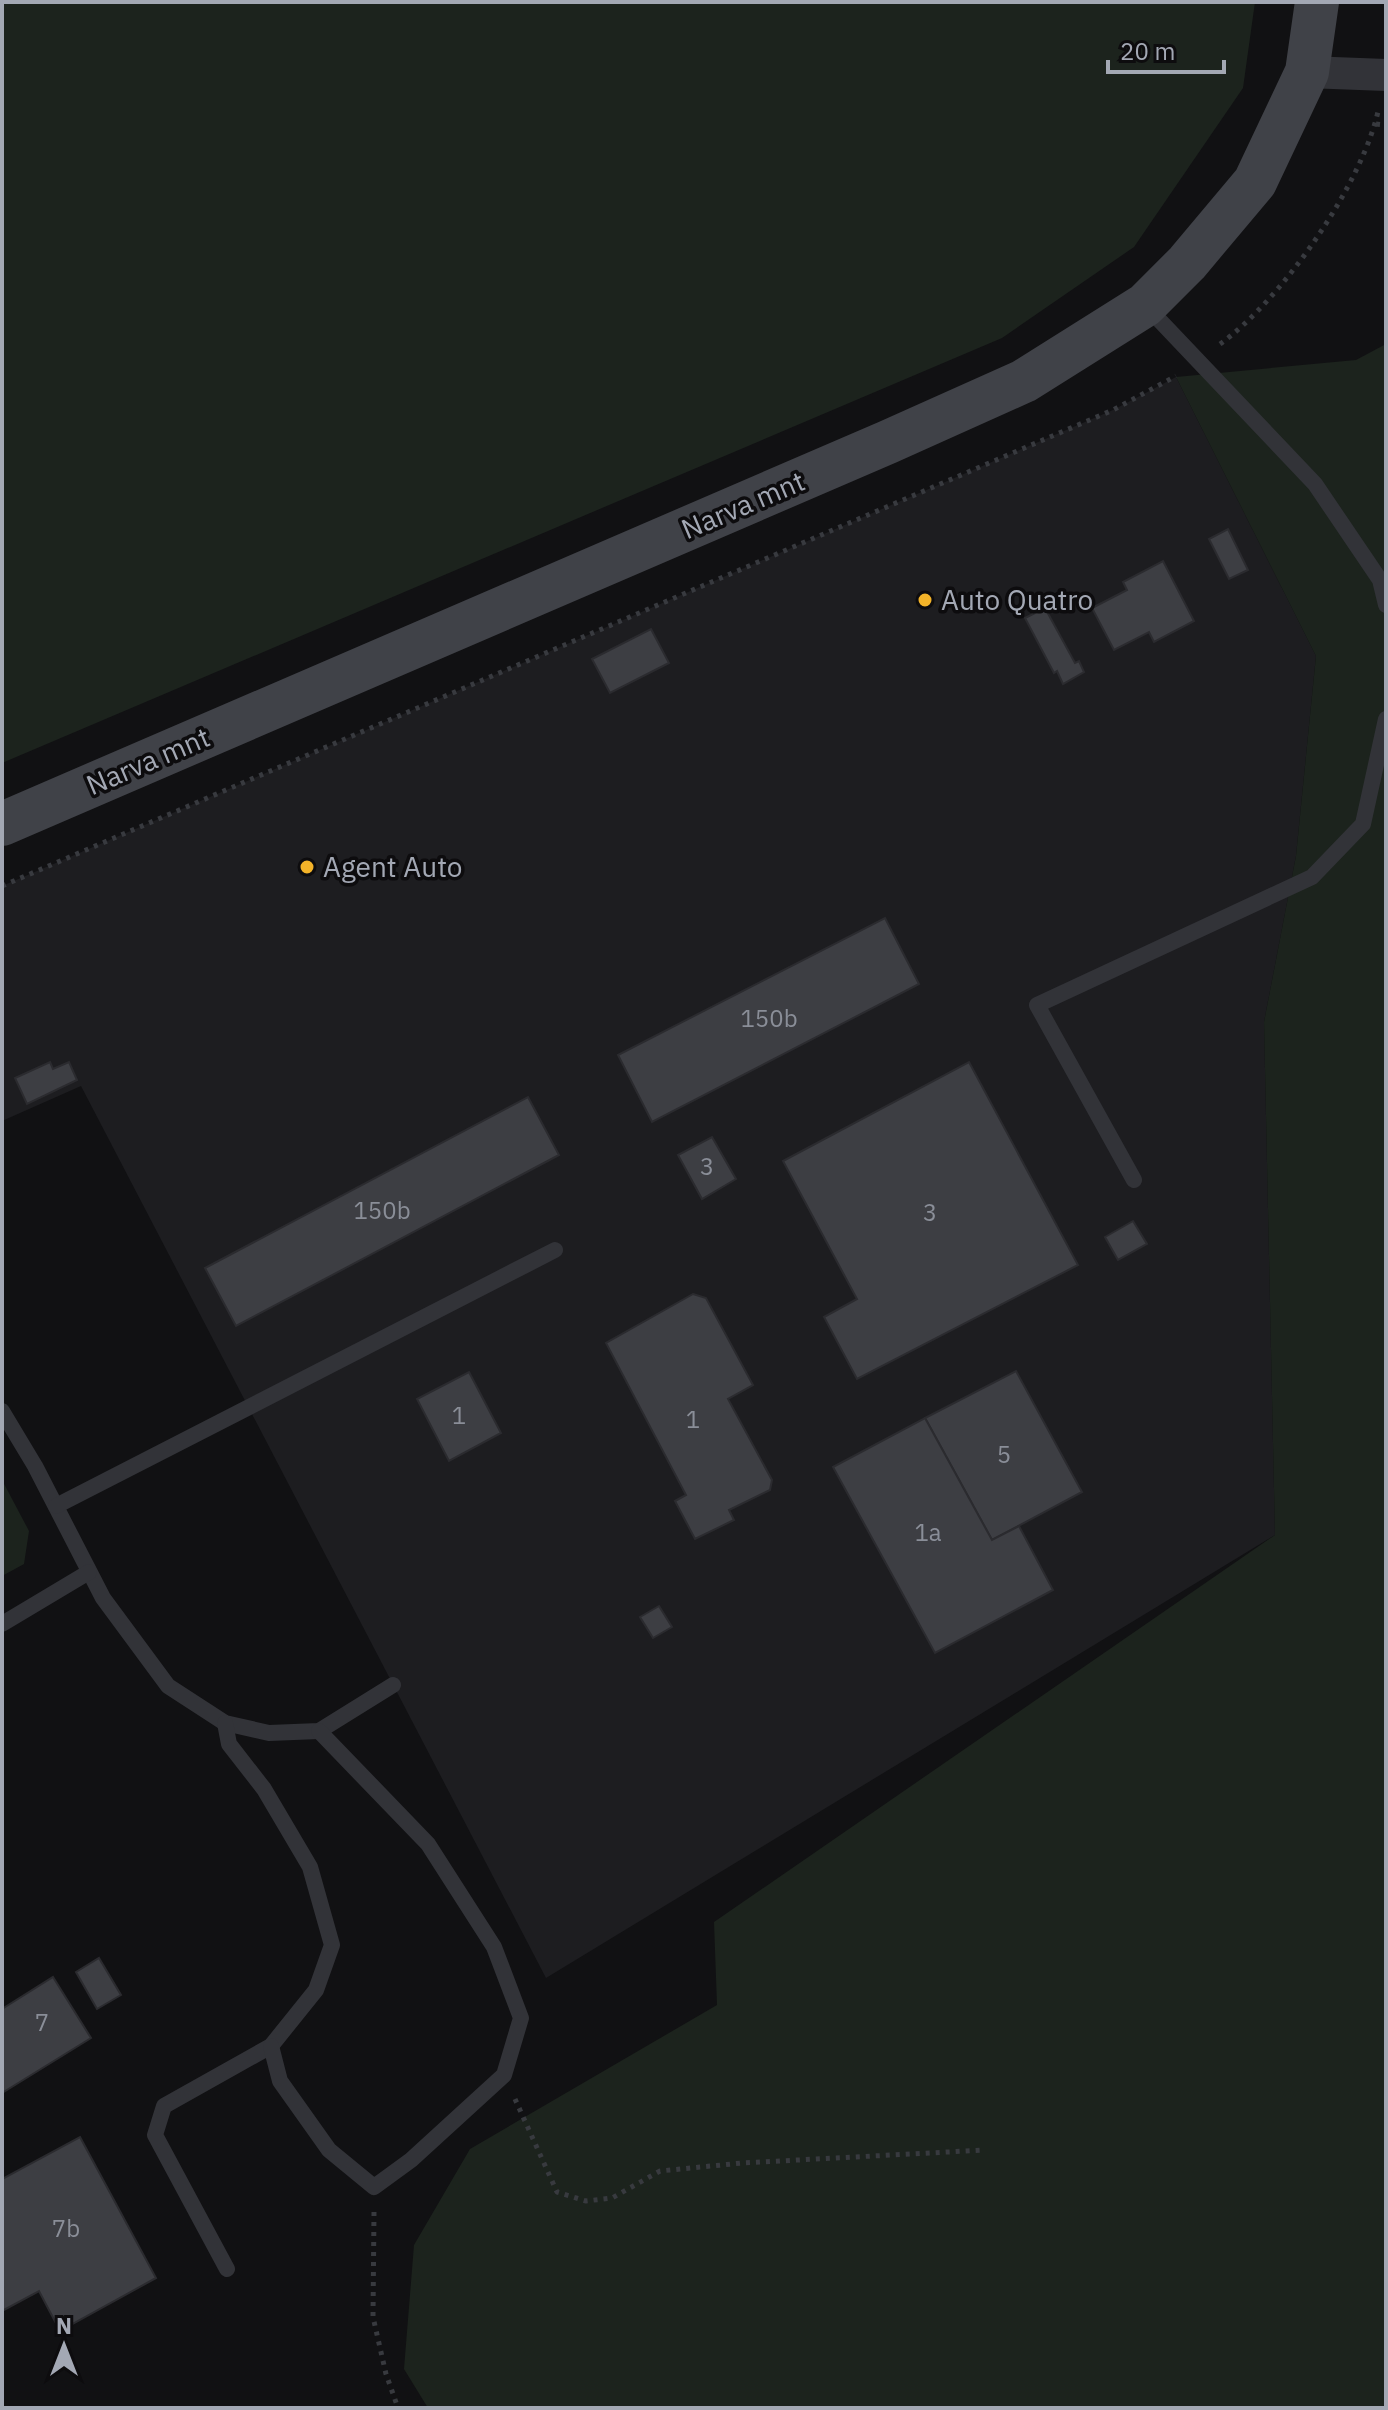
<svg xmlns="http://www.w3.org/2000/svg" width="1388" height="2410" font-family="'IBM Plex Sans',sans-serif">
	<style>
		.built { fill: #1d1d20 }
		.grass { fill: #1c231d }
		.building { fill: #3d3e43; stroke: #2b2b2f; stroke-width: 2 }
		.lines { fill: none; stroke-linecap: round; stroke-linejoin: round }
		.path { stroke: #383a3f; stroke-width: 5; stroke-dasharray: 4 6; stroke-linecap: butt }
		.service { stroke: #323338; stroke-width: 16 }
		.minor { stroke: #323338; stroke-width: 32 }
		.secondary { stroke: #404248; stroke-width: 44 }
		.poi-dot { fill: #f3b329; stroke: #0d0c0e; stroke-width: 3 }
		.labels { text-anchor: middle; stroke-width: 7; stroke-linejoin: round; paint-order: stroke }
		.number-label { font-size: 24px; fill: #8a8e98 }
		.street-label { font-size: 28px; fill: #a3a8b4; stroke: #0d0c0e }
		.poi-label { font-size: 28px; fill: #a3a8b4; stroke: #0d0c0e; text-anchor: start }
	</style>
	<rect width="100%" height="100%" fill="#111113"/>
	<polygon class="built" points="1176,377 1316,656 1296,856 1264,1022 1275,1535 546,1978 81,1086 2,1121 2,886 1113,410"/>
	<g class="grass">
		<polygon points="2,2 1255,2 1243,88 1134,247 1002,338 2,763"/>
		<polygon points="1386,344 1386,2408 428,2408 404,2369 414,2245 470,2149 717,2005 714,1922 1275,1535 1264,1022 1296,856 1316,656 1176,377 1356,360"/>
		<polygon points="2,1480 29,1531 24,1564 2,1576"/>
	</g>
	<g class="building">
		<polygon points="1228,529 1248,570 1229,579 1209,539"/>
		<polygon points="1163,561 1194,621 1154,642 1149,632 1114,650 1092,608 1127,590 1123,582"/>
		<polygon points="1045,608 1075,663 1079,661 1084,672 1063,684 1057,671 1054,673 1025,618"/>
		<polygon points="651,629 669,663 610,693 592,659"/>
		<polygon points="885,918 919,984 652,1122 618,1055"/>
		<polygon points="50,1062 53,1069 69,1062 77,1080 27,1104 15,1078"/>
		<polygon points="969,1062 1078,1265 857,1379 824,1317 857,1299 783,1161"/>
		<polygon points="528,1097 559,1155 236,1326 205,1268"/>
		<polygon points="712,1137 736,1179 702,1199 678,1155"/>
		<polygon points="1133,1221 1147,1244 1118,1260 1105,1237"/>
		<polygon points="693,1294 706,1298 753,1385 728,1399 772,1480 770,1490 729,1510 734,1520 695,1539 675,1501 686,1495 606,1343"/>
		<polygon points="1016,1371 1082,1492 992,1540 925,1418"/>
		<polygon points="469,1372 501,1433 449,1461 417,1399"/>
		<polygon points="925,1418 992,1540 1019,1526 1053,1590 935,1653 833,1467"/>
		<polygon points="659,1606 672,1627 653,1638 640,1617"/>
		<polygon points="99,1958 121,1995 97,2009 76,1972"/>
		<polygon points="53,1977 91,2038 2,2093 2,2009"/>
		<polygon points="80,2137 156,2278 60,2331 39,2291 2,2311 2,2179"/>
	</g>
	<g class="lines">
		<g class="path">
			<polyline points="1376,124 1386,125"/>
			<path d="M1220 344C1282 300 1364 182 1379 107"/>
			<polyline points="2,886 1113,410 1176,376"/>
			<polyline points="515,2099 557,2192 586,2201 612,2198 660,2171 742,2163 985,2150"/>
			<polyline points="374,2212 373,2317 386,2374 398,2408"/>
		</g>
		<g class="service">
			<polyline points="1146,306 1315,484 1380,580 1386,605"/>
			<polyline points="1134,1180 1037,1005 1312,877 1363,824 1386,719"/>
			<polyline points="2,1411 35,1466 103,1598 168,1686 225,1723 269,1733 319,1731 393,1685"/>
			<polyline points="56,1506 555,1250"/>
			<polyline points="2,1624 89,1572"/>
			<polyline points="225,1723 229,1744 264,1789 310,1867 332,1945 316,1990 271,2046 164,2106 155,2135 227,2269"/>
			<polyline points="271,2046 280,2081 329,2150 374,2187 411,2160 504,2075 521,2018 494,1947 428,1844 319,1731"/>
		</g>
		<polyline class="minor" points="1307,72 1386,75"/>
		<polyline class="secondary" points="2,824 888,442 1024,381 1145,305 1187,263 1255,182 1307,72 1317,2"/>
	</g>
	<g class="poi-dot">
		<circle cx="925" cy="600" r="8"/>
		<circle cx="307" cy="867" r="8"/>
	</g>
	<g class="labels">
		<g class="number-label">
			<text x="769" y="1027">150b</text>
			<text x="707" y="1175">3</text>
			<text x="382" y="1219">150b</text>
			<text x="930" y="1221">3</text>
			<text x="459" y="1424">1</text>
			<text x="693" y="1428">1</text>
			<text x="1004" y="1463">5</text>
			<text x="928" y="1541">1a</text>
			<text x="42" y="2031">7</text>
			<text x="66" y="2237">7b</text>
		</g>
		<g class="street-label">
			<text transform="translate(743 505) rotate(-23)" y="10">Narva mnt</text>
			<text transform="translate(148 761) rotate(-23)" y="10">Narva mnt</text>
		</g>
		<g class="poi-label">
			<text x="941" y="610">Auto Quatro</text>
			<text x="323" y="877">Agent Auto</text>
		</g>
	</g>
	<rect width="1388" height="2410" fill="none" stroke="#a3a8b4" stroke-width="8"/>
	<g transform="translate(64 2346)" stroke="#0d0c0e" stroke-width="6" paint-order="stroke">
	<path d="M0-6L14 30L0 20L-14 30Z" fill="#a3a8b4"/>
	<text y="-12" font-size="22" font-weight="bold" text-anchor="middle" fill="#a3a8b4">N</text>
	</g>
	<path d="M1108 60v12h116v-12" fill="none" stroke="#a3a8b4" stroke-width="4"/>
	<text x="1120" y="60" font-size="24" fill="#a3a8b4" stroke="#0d0c0e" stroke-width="6" paint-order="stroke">20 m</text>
</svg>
